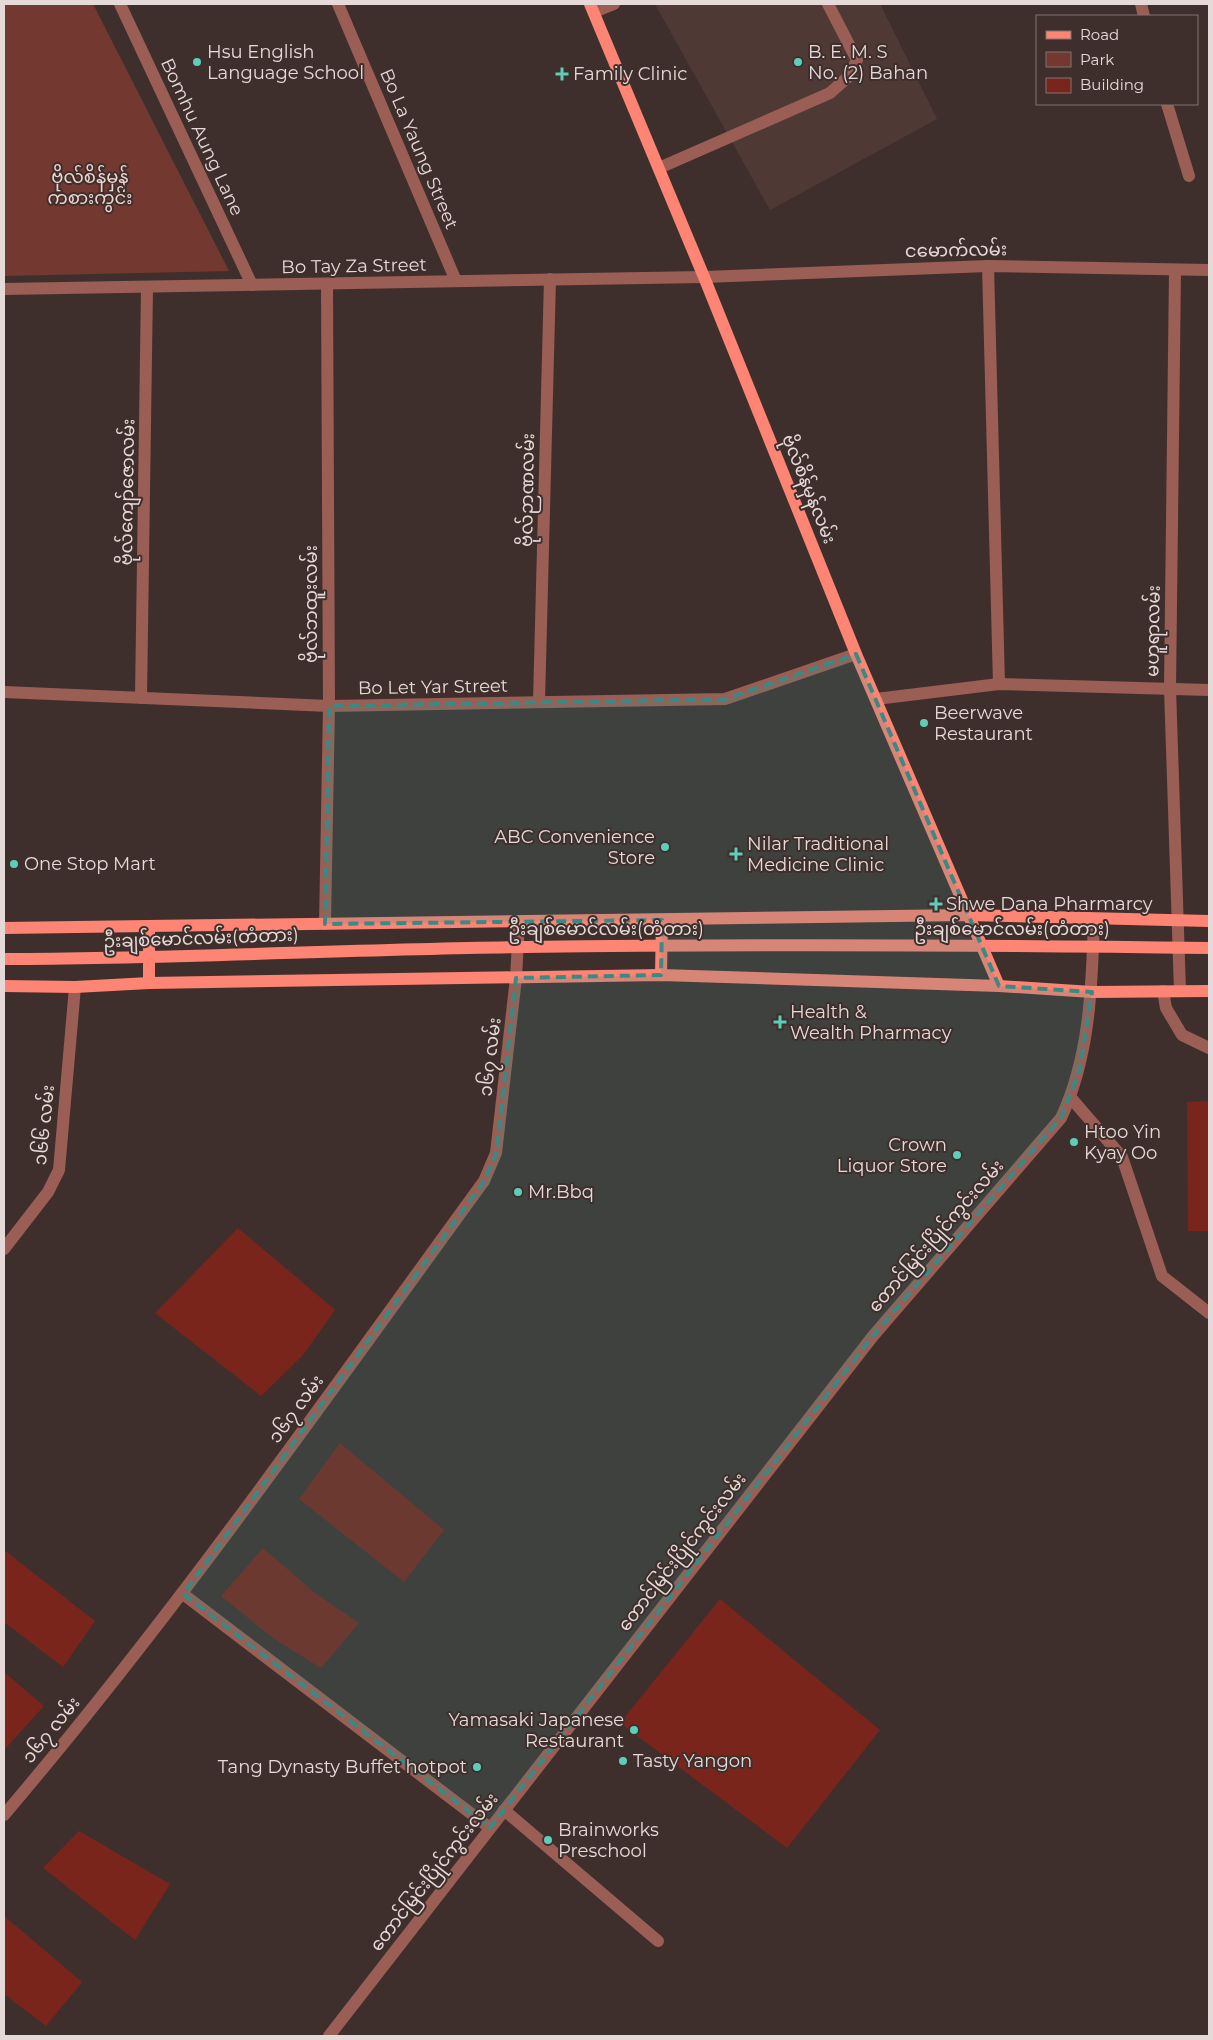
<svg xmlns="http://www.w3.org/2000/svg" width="1213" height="2040" font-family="Montserrat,'Noto Sans Myanmar',sans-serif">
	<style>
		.built { fill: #4f3935 }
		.green { fill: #733931 }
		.building { fill: #79251c }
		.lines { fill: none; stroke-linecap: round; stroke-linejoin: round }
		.minor { stroke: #9a5e55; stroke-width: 12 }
		.major { stroke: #fe8473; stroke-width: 12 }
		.major-bridge { stroke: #fe8473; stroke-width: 12 }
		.marked { fill: #3a8a83; fill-opacity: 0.2; stroke: #3a8a83; stroke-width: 4; stroke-dasharray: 10 6; stroke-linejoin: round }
		.poi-dot { fill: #5dceb9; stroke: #3f2f2c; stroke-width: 2 }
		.labels { text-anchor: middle; stroke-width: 4; stroke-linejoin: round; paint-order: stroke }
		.poi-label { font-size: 18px; fill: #e5dad8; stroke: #3f2f2c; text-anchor: start }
		.street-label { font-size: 18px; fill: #e5dad8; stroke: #3f2f2c }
		.park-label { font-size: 18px; fill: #efd5d0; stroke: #3f2f2c }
	</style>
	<rect width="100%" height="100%" fill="#3f2f2c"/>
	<polygon class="built" points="655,4 880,4 937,119 770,210"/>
	<polygon class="green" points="4,4 93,4 229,271 4,276"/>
	<g class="building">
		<polygon points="1209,1101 1209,1231 1188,1231 1187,1102"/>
		<polygon points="238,1228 335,1310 303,1355 261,1396 155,1313"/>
		<polygon points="340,1443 444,1530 404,1582 299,1499"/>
		<polygon points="263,1548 315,1593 359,1623 321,1668 273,1638 221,1596"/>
		<polygon points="4,1550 95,1621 63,1667 4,1622"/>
		<polygon points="720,1599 880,1730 787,1848 620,1723"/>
		<polygon points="4,1672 44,1706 4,1750"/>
		<polygon points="79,1831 170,1884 135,1940 43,1868"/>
		<polygon points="4,1916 82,1982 46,2026 4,1994"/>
	</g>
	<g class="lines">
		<g class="minor">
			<polyline points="120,4 252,285"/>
			<polyline points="338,4 456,281"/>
			<polyline points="1141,4 1144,16"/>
			<polyline points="594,12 614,4"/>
			<polyline points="1167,104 1189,176"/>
			<polyline points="659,168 830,93 849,76 857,60 828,4"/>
			<polyline points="988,266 999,684"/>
			<polyline points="1175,270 1170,688 1180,991"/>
			<polyline points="4,289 704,277 988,266 1209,270"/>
			<polyline points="4,692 329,706 725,699 856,654"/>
			<polyline points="141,698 147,287"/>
			<polyline points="876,699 999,684 1209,690"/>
			<polyline points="539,702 550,279"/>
			<polyline points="325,924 329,706 327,285"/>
			<polyline points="1163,991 1166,1008 1182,1035 1209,1048"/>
			<polyline points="1071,1098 1122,1157 1162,1276 1209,1313"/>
			<polyline points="4,1249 48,1192 59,1170 75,987"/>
			<polyline points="183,1594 490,1828"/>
			<polyline points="504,1810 658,1941"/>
			<path d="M4 1815C176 1613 328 1395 484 1181L496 1153 516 978 519 922"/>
			<path d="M329 2036 873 1336 1061 1118C1090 1056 1092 986 1094 919"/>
		</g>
		<g class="major">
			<polyline points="590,4 704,277 856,654 999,986"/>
			<polyline points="149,927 149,983"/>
			<polyline points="4,928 968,915 1209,921"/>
			<polyline points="661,975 662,920"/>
			<polyline points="4,986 75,987 149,983 661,975 999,986 1092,992 1209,991"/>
		</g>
		<path class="major-bridge" d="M4 959C177 959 351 949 525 947 753 944 981 945 1209 948"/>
	</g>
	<path class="marked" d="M856 654 999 986 1092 992 1080 1069 1061 1118 873 1336 490 1828 183 1594 484 1181 496 1153 516 978 661 975 662 920 325 924 329 706 725 699Z"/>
	<g class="poi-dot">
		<circle cx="197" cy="62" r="5"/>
		<circle cx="798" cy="62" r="5"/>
		<path d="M559.5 66.5h5v5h5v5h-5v5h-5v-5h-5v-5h5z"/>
		<circle cx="924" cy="723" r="5"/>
		<circle cx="665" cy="847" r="5"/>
		<path d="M733.5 846.5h5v5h5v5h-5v5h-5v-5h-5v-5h5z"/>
		<circle cx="14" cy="864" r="5"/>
		<path d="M933.5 896.5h5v5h5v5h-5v5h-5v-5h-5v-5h5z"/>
		<path d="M777.5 1014.5h5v5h5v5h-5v5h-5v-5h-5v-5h5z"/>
		<circle cx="1074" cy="1142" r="5"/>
		<circle cx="957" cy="1155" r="5"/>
		<circle cx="518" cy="1192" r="5"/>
		<circle cx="634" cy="1730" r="5"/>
		<circle cx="623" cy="1761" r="5"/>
		<circle cx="477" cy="1767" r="5"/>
		<circle cx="548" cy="1840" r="5"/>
	</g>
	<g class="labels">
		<g class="poi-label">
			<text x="207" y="58">Hsu English<tspan x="207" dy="21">Language School</tspan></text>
			<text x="808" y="58">B. E. M. S<tspan x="808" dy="21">No. (2) Bahan</tspan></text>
			<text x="573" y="80">Family Clinic</text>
			<text x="934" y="719">Beerwave<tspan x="934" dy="21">Restaurant</tspan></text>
			<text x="655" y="843" text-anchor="end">ABC Convenience<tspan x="655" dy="21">Store</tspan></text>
			<text x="747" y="850">Nilar Traditional<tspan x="747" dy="21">Medicine Clinic</tspan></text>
			<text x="24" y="870">One Stop Mart</text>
			<text x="946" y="910">Shwe Dana Pharmarcy</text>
			<text x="790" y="1018">Health &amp;<tspan x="790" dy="21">Wealth Pharmacy</tspan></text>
			<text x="1084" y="1138">Htoo Yin<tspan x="1084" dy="21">Kyay Oo</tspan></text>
			<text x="947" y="1151" text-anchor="end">Crown<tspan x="947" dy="21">Liquor Store</tspan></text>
			<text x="528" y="1198">Mr.Bbq</text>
			<text x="624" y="1726" text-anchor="end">Yamasaki Japanese<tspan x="624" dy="21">Restaurant</tspan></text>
			<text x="633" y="1767">Tasty Yangon</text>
			<text x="467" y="1773" text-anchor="end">Tang Dynasty Buffet hotpot</text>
			<text x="558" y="1836">Brainworks<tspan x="558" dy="21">Preschool</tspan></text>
		</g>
		<g class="street-label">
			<text transform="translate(202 137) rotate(65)" y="6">Bomhu Aung Lane</text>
			<text transform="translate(419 149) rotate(67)" y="6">Bo La Yaung Street</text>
			<text transform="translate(956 250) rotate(-1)" y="6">ငမောက်လမ်း</text>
			<text transform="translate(354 266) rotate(-1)" y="6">Bo Tay Za Street</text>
			<text transform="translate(809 489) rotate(68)" y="6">ဗိုလ်စိန်မှန်လမ်း</text>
			<text transform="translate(527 490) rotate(-89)" y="6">ဗိုလ်ဉာဏလမ်း</text>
			<text transform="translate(127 492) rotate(-89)" y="6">ဗိုလ်ကျော်ဇောလမ်း</text>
			<text transform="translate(311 604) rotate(-90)" y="6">ဗိုလ်ဘထူးလမ်း</text>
			<text transform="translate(1153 631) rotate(-89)" y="6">မဟူရာလမ်း</text>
			<text transform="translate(433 687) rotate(-1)" y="6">Bo Let Yar Street</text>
			<text x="606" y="935">ဦးချစ်မောင်လမ်း(တံတား)</text>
			<text x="1012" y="935">ဦးချစ်မောင်လမ်း(တံတား)</text>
			<text transform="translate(201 938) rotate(-2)" y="6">ဦးချစ်မောင်လမ်း(တံတား)</text>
			<text transform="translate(490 1057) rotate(-83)" y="6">၁၆၇ လမ်း</text>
			<text transform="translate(44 1125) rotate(-84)" y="6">၁၆၆ လမ်း</text>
			<text transform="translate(936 1236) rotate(-49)" y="6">တောင်မြင်းပြိုင်ကွင်းလမ်း</text>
			<text transform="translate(296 1409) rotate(-54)" y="6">၁၆၇ လမ်း</text>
			<text transform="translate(682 1552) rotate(-52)" y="6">တောင်မြင်းပြိုင်ကွင်းလမ်း</text>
			<text transform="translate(51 1730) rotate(-51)" y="6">၁၆၇ လမ်း</text>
			<text transform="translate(434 1872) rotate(-52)" y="6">တောင်မြင်းပြိုင်ကွင်းလမ်း</text>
		</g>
		<g class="park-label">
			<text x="90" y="183">ဗိုလ်စိန်မှန်<tspan x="90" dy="21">ကစားကွင်း</tspan></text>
		</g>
	</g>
	<rect width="1213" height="2040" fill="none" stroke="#e5dad8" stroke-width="10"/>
	<rect x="1036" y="15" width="162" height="90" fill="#3f2f2c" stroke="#817371"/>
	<rect x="1046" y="31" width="25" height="8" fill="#fe8473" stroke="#817371"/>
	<text x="1080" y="40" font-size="15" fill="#e5dad8">Road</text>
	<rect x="1046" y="52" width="25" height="15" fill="#733931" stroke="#817371"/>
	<text x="1080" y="65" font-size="15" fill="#e5dad8">Park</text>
	<rect x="1046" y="78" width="25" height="15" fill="#79251c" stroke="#817371"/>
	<text x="1080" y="90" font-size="15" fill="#e5dad8">Building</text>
</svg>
